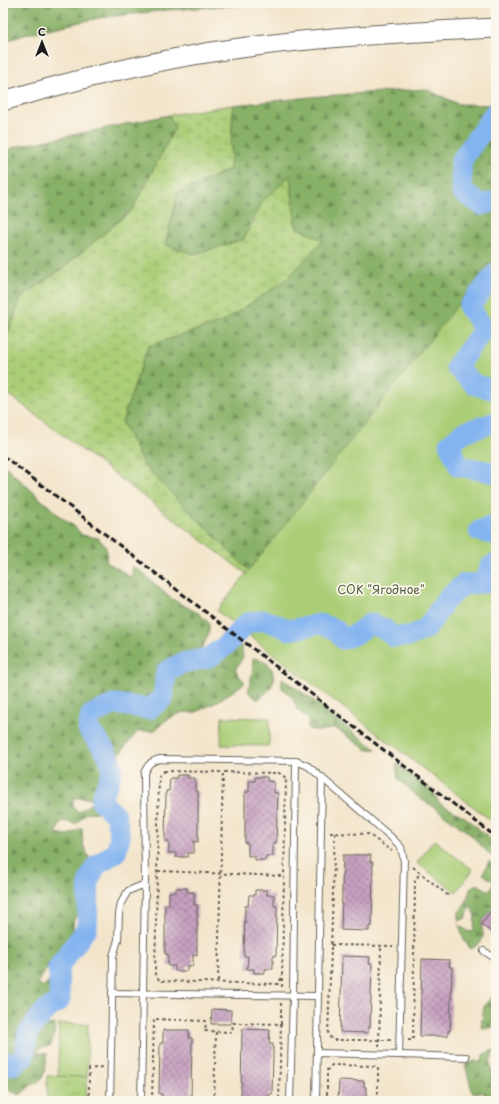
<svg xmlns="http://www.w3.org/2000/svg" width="499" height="1104" font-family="'Playpen Sans',sans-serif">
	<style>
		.forest { fill: url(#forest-firs); stroke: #526642 }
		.wetland { fill: url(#wetland-marsh); stroke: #64754a }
		.park { fill: url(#park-crowns); stroke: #64754a }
		.garden { fill: #abce77; stroke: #64754a }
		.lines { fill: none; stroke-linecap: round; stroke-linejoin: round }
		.river { stroke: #84b4f0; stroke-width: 21 }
		.building { fill: url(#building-cross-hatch) }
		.lane-casing { stroke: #676259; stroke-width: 8 }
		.primary-casing { stroke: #676259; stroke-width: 21 }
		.path { stroke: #676259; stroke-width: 2; stroke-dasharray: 3 3; stroke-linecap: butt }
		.lane { stroke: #fff; stroke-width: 6 }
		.primary { stroke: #fff; stroke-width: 19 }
		.rail { stroke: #1c1c1c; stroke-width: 3; stroke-dasharray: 6 3; stroke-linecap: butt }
		.labels { text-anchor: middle; stroke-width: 3.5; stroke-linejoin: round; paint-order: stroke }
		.park-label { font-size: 12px; fill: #4e5a3c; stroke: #fbf7ec }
	</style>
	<defs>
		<pattern id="forest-firs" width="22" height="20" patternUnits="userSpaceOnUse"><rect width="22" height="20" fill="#88b168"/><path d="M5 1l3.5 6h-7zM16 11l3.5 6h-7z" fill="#6e8f55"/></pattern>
		<pattern id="wetland-marsh" width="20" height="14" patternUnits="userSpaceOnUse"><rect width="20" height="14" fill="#abce77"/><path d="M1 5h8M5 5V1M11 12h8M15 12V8" fill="none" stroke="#93b066"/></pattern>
		<pattern id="park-crowns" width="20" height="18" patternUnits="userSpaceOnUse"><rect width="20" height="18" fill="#abce77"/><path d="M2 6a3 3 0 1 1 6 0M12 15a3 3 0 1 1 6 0" fill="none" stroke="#93b066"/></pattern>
		<pattern id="building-cross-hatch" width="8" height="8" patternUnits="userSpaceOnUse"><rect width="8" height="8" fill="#c7a2c1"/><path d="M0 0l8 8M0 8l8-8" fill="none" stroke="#a1839c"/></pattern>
	</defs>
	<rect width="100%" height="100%" fill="#fbf7ec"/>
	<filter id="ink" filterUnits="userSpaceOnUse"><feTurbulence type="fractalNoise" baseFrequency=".025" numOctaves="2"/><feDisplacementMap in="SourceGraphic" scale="8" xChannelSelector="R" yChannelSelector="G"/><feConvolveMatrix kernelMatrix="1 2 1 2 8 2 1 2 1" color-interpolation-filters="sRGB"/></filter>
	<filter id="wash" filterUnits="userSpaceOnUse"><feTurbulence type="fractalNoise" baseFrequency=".012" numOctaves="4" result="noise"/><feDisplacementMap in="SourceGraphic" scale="16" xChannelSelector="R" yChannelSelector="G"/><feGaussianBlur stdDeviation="0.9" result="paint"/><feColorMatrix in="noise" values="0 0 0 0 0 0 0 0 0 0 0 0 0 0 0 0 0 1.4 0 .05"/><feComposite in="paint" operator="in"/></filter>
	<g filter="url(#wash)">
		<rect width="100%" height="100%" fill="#f3e5cb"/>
		<g class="forest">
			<polygon points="3,3 272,3 167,10 99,18 30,33 3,42"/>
			<polygon points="426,89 458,104 496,105 496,766 269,591 147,472 122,422 148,346 224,321 323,240 296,227 290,177 263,201 243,240 194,254 165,245 178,193 230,169 233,105 321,96"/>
			<polygon points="169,115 175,128 132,210 64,267 21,298 3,348 3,152 15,147"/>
			<path d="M3 464 44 502 60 516 75 527 82 535 98 538 105 545 107 552 106 562 120 570 132 578V566L143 573 170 598 200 614 209 623V633L202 648 190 654H177L171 663 179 670 193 672 203 664 209 647 227 651 221 639 232 637 241 646 243 657 235 670 245 683 215 703 194 713 183 712 166 720 154 731H138L117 757 108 767 102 782 91 798H73V808L79 812 90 804 106 811 86 813 76 824 62 821 56 833 68 835 82 828 83 844 91 862 85 877 91 891 85 898 86 910 74 918 72 939 68 945 43 974 37 983 42 987 54 978 62 968 66 978 64 990 49 999 37 1011 25 1016C36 1025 41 1026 55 1024L54 1035 51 1045 33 1051 47 1054 45 1071 41 1080 30 1086 20 1095 3 1086Z"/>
			<polygon points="253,658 265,661 272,669 274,680 270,689 258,700 248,692 252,674"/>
			<polygon points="282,678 313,700 339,722 376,749 367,750 335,728 320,731 308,729 308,719 297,710 293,698 282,688"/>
			<polygon points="396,764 433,791 439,803 465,817 496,844 496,861 470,834 434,807 419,798 398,779"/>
			<path d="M489 861 496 869V904L481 924C485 939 484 941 471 949L464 940 459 925 469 932 474 930 475 914 470 906 466 918 459 921V912L466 902 471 887 477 884 489 891 494 882 483 874Z"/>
			<polygon points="496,991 496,1025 488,1029 481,1027 484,1006"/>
			<polygon points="494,1050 490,1064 493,1078 493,1101 480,1101 480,1098 486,1092 473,1094 465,1065 475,1061 481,1063 484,1054"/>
		</g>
		<polygon class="wetland" points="233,105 230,169 178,193 165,245 194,254 243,240 263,201 290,176 296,227 323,240 287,279 224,321 148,346 122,422 144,466 269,591 3,390 3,348 21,298 64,267 132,210 175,128 169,115"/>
		<polygon class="park" points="47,1076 87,1077 86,1101 47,1101"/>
		<g class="garden">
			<polygon points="496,256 496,824 217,611"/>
			<polygon points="222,717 270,718 269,746 221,745"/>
			<polygon points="434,840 473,870 456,892 417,863"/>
			<polygon points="59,1024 88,1024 87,1077 58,1076"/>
		</g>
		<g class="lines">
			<g class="river">
				<polyline points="496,111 461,161 462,192 482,205 496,201"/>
				<polyline points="496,273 469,307 484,329 456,367 475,385 496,390"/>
				<polyline points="496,422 464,432 449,444 459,466 496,473"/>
				<polyline points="496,525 479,531 496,535"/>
				<path d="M3 1061 13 1065 24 1056 28 1033 44 1012 60 1000 58 968 87 928 89 880 96 866 116 852 120 837 116 816 101 801C103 791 108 784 111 775 116 759 97 741 88 729L91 715 115 704 149 709 163 698 166 672 182 663 208 658 225 646 247 623 265 620 290 630 319 624 335 629 343 639 356 634 371 623 384 629 394 637 410 636 426 629 446 600 464 584 485 583 490 567 496 564"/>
			</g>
		</g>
		<g id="blocks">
			<g class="building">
				<polygon points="177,775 188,775 188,778 195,778 195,791 198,791 198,842 194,841 194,853 188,853 188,857 176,857 176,853 169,853 169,841 165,841 166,791 169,791 170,778 177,778"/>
				<polygon points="255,777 267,777 267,781 274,782 274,793 278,793 276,843 273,843 273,856 266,856 265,860 255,860 255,856 248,856 248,843 245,843 245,792 249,792 249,781 255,781"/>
				<polygon points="343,855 371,855 370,862 373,862 372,926 369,926 369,931 341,930"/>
				<polygon points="176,888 187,888 187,892 194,892 194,905 197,905 197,955 193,955 193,966 187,966 187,971 175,971 175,966 168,966 168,954 165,954 165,905 169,905 169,892 176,892"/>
				<polygon points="255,890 267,890 267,895 274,895 274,906 277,906 276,956 273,956 273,969 265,969 265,973 254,973 254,969 247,969 248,956 244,956 245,906 248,906 249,895 255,895"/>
				<polygon points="496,904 496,936 481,924"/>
				<polygon points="342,956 370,957 369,964 372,964 370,1028 368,1027 368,1033 340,1032"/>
				<polygon points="422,959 450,960 449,967 452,967 450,1031 448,1030 448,1036 420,1036"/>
				<polygon points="212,1009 231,1010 231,1024 211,1024"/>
				<polygon points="242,1029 270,1030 269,1044 273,1044 273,1055 272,1094 269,1094 268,1101 243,1101 243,1100 241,1100"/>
				<polygon points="163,1030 189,1030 189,1038 192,1038 191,1101 162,1101 162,1094 159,1094 160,1043 163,1043"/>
				<polygon points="339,1080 364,1081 364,1087 366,1087 366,1099 363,1099 363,1101 338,1101"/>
			</g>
		</g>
	</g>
	<g filter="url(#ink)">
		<use href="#blocks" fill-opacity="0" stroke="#676259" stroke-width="1"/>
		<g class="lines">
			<defs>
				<g id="lane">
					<polyline points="484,951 496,959"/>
					<polyline points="112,993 318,996"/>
					<polyline points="399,1055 466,1057"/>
					<polyline points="110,1101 113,956 118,940 119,914 121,903 128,891 145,884"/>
					<path d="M141 1101 145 884 144 773C148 764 151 761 160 759L296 761 308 766 391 837 401 847 404 861 399 1055 317 1053"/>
					<polyline points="290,1101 293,996 296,761"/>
					<polyline points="316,1101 322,777"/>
				</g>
				<path id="primary" d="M3 101C68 82 134 65 200 54 216 51 232 49 248 47 331 36 413 32 496 28"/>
			</defs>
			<use href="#lane" class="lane-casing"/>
			<use href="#primary" class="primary-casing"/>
			<g class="path">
				<polygon points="164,771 279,773 286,778 282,977 278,984 160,981 155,974 159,776"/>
				<polyline points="330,833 368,834 392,851"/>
				<polyline points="335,833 328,1035 333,1040 392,1040"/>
				<polyline points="413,867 450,897"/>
				<polyline points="158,871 283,876"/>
				<polyline points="331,945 393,946"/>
				<polyline points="218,981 223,772"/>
				<polyline points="282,987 282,977"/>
				<polyline points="281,1024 281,1003"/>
				<polyline points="408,1040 413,1040 415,881 420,873"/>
				<polyline points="379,1047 381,946"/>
				<polyline points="89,1101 89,1069 102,1067"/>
				<polyline points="152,1101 154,1019 206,1021 205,1031 232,1032 233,1023 281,1024 279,1101"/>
				<polyline points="214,1101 216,1032"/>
				<polyline points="327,1101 327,1070 332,1065 376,1066 378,1068 378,1101"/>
			</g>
			<use href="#lane" class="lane"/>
			<use href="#primary" class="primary"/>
			<polyline class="rail" points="3,456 52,493 496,837"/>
		</g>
	</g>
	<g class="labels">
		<g class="park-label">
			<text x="381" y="594">СОК "Ягодное"</text>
		</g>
	</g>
	<rect width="499" height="1104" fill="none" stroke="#fbf7ec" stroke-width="16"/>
	<g transform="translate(42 42)" stroke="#fbf7ec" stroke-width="3" paint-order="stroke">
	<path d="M0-3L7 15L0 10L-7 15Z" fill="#1c1c1c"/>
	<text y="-6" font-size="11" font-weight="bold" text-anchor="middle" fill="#1c1c1c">С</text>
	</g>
</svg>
